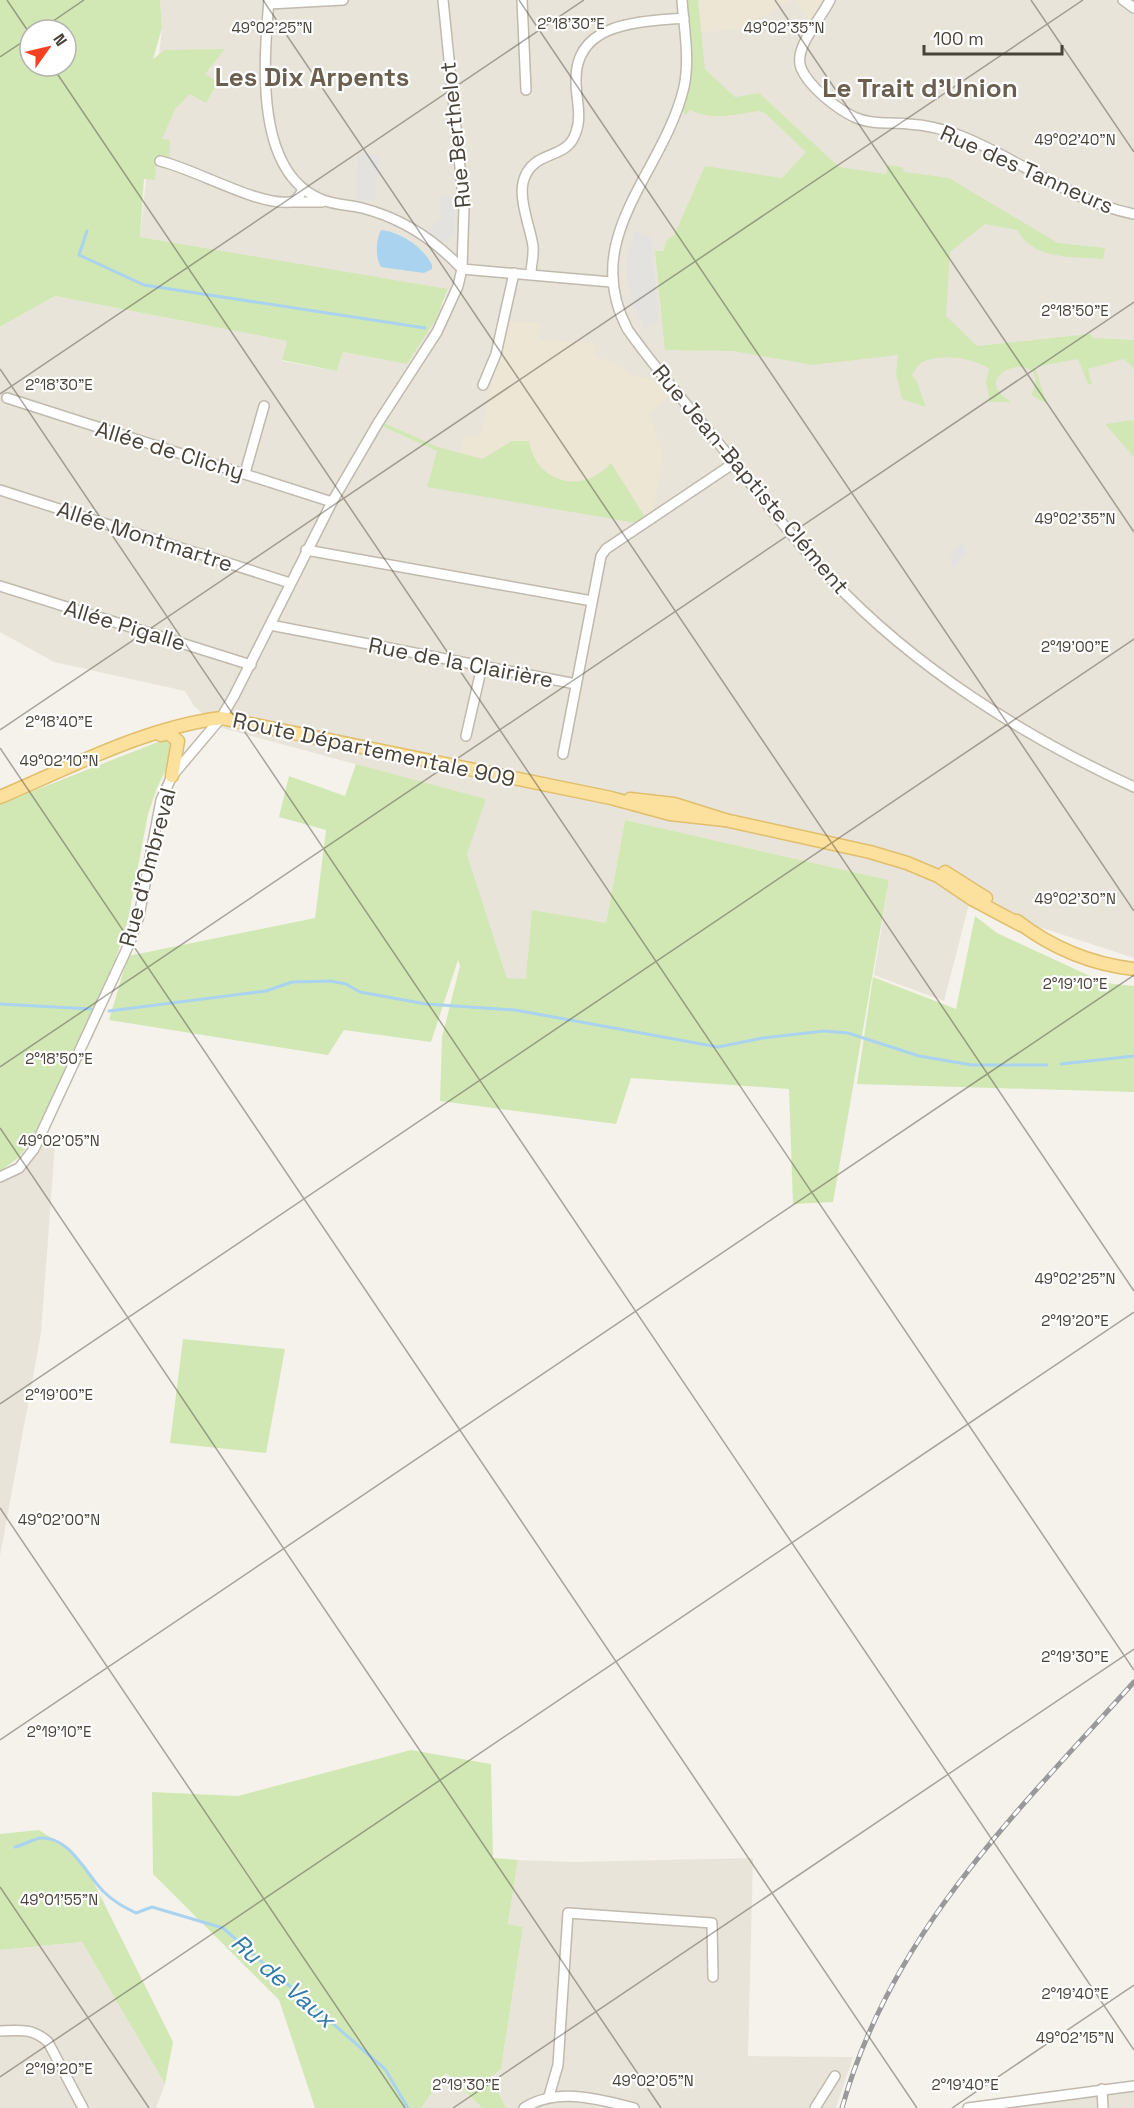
<svg xmlns="http://www.w3.org/2000/svg" width="1134" height="2108" font-family="'Space Grotesk',sans-serif">
	<style>
		.residential { fill: #e9e4d9 }
		.education { fill: #ede6d5 }
		.green { fill: #d1e8b5; fill-rule: evenodd }
		.parking { fill: #e4e2df }
		.water { fill: #a9d3ef }
		.lines { fill: none; stroke-linecap: round; stroke-linejoin: round }
		.stream { stroke: #a9d3ef; stroke-width: 3 }
		.minor-casing { stroke: #c0b9ad; stroke-width: 12 }
		.major-casing { stroke: #e1be6c; stroke-width: 15 }
		.minor { stroke: #fff; stroke-width: 9 }
		.major { stroke: #fce09d; stroke-width: 12 }
		.rail-casing { stroke: #999; stroke-width: 5 }
		.rail { stroke: #fff; stroke-width: 3; stroke-dasharray: 9; stroke-linecap: butt }
		.ticks { fill: none; stroke: #494238; stroke-width: 1.5; stroke-opacity: 0.45 }
		.labels { text-anchor: middle; stroke-width: 4.5; stroke-linejoin: round; paint-order: stroke }
		.street-label { font-size: 22px; fill: #494238; stroke: #fff }
		.water-label { font-size: 24px; font-style: italic; fill: #3178ab; stroke: #fff }
		.quarter-label { font-size: 26px; font-weight: bold; fill: #6b6050; stroke: #fff }
		.ticks-label { font-size: 15px; text-anchor: middle; fill: #494238; stroke: #fff; stroke-width: 4.5; stroke-linejoin: round; paint-order: stroke }
	</style>
	<rect width="100%" height="100%" fill="#f5f2eb"/>
	<g class="residential">
		<polygon points="160,0 1134,0 1134,958 969,904 944,1001 874,975 889,880 625,820 606,923 526,980 507,978 467,854 485,799 218,727 194,706 185,691 54,662 0,632 0,327 55,296 287,341 282,361 337,371 343,352 407,364 444,303 448,290 140,237 162,28"/>
		<polygon points="37,1136 55,1145 41,1333 0,1556 0,1172 17,1164"/>
		<polygon points="753,1858 748,2056 853,2057 836,2108 506,2108 491,2077 501,2069 523,1927 508,1925 518,1860 573,1862"/>
		<polygon points="82,1942 165,2084 156,2108 0,2108 0,1950"/>
		<polygon points="445,2073 482,2108 421,2108"/>
		<polygon points="1134,2086 1134,2108 968,2108"/>
	</g>
	<g class="education">
		<polygon points="698,0 793,0 741,29 701,32"/>
		<polygon points="796,0 822,0 810,22"/>
		<polygon points="508,321 540,323 539,340 595,343 594,355 614,363 630,375 658,381 670,396 649,413 663,455 653,511 645,517 611,463 590,480 571,482 549,475 540,468 533,457 529,441 512,441 482,459 461,452 465,435 479,437"/>
	</g>
	<g class="green">
		<path d="M0 0H160L162 28 153 59 165 50 225 49 205 74 218 82 206 103 190 94 175 109 162 139 170 140 169 157 157 156 155 180 144 179 140 237 448 289 436 319 407 364 343 352 337 371 282 360 287 341 55 296 0 327ZM30 30H66V66H30Z"/>
		<path d="M686 0H698L705 69 735 97 759 93 839 167 886 174 888 165 902 167 905 172 949 178 1058 243 1105 248 1103 259C1071 256 1035 261 1017 230L985 224 950 252 946 316 977 346 1090 334 1093 338 1134 340V373L1132 366 1123 359 1088 369 1092 384H1088L1078 359 1035 367 1047 404 1031 395C1057 345 960 371 1011 402H990L986 382 989 369C975 358 937 353 921 363 918 366 914 371 912 375L917 382 926 407 902 399 896 374 898 355 813 365 733 351 665 350 655 251H663L667 240 674 235 705 166 782 178 806 152 765 113 758 111C733 115 713 121 690 110L685 115 681 107Z"/>
		<polygon points="1134,420 1134,457 1105,424"/>
		<path d="M384 423 438 447 482 459 512 441H529C536 484 584 495 611 463L645 517 636 523 427 487 437 451 382 426Z"/>
		<polygon points="168,738 175,750 157,788 148,814 128,920 116,958 35,1137 18,1158 0,1171 0,804"/>
		<polygon points="356,764 486,799 467,854 507,978 526,979 532,910 606,923 625,820 889,880 833,1202 793,1204 789,1089 631,1078 616,1124 440,1101 442,1037 460,966 458,960 431,1042 344,1030 328,1055 109,1020 128,956 315,918 326,830 279,817 289,776 345,796"/>
		<polygon points="975,916 997,933 1105,983 1134,986 1134,1092 857,1084 873,977 956,1009"/>
		<polygon points="183,1339 285,1349 266,1453 170,1443"/>
		<polygon points="411,1750 491,1764 493,1858 518,1860 508,1924 523,1927 501,2069 491,2077 506,2108 482,2108 446,2073 421,2108 315,2108 279,2000 153,1874 152,1792 238,1796"/>
		<polygon points="39,1830 69,1849 86,1867 173,2042 165,2084 82,1942 0,1950 0,1834"/>
	</g>
	<g class="parking">
		<polygon points="358,152 379,156 375,201 355,200"/>
		<polygon points="441,195 452,196 454,209 455,231 448,241 439,241 427,232 440,218"/>
		<polygon points="636,230 651,237 659,321 644,329 633,304 626,274 626,258"/>
		<polygon points="962,541 968,551 954,570 949,557"/>
	</g>
	<path class="water" d="M381 230C401 232 424 248 432 265V269L424 273 381 267C375 258 376 239 381 230Z"/>
	<g class="lines">
		<g class="stream">
			<polyline points="87,231 79,255 144,285 425,328"/>
			<polyline points="0,1004 91,1009"/>
			<polyline points="109,1011 266,991 292,982 331,981 346,984 360,992 426,1004 515,1010 718,1047 763,1038 824,1031 848,1033 919,1056 972,1065 1047,1065"/>
			<polyline points="1061,1064 1134,1056"/>
			<path d="M15 1847C24 1845 33 1839 41 1838 70 1836 87 1876 104 1892 114 1902 124 1907 136 1913L152 1907 223 1928 385 2069 408 2108"/>
		</g>
		<defs>
			<g id="minor">
				<path d="M269 0C264 60 253 177 326 201 337 205 350 205 362 208 401 218 435 240 462 269"/>
				<polyline points="522,0 526,90"/>
				<path d="M682 0C684 29 690 58 684 87 664 173 578 237 628 330 655 368 686 404 716 440 754 487 790 536 832 580 915 668 1025 737 1134 787"/>
				<path d="M830 0C821 19 793 48 801 68 809 87 836 108 854 117 871 125 890 122 908 124 926 125 944 129 961 136 1020 159 1071 202 1134 214"/>
				<polyline points="1123,0 1134,8"/>
				<polyline points="269,4 343,0"/>
				<path d="M160 161C195 169 258 206 290 202 297 201 300 195 303 189"/>
				<polyline points="291,202 322,202"/>
				<polyline points="462,269 611,282"/>
				<path d="M531 274C531 265 534 256 533 246 529 219 508 181 538 161 553 152 570 152 576 132 582 116 576 98 576 82 574 21 641 22 684 18"/>
				<polyline points="483,385 496,354 514,273"/>
				<polyline points="7,398 332,502"/>
				<polyline points="245,473 264,406"/>
				<polyline points="0,490 290,583"/>
				<polyline points="306,550 592,601"/>
				<polyline points="0,586 251,665"/>
				<polyline points="270,625 576,684"/>
				<polyline points="466,736 482,666"/>
				<polyline points="563,754 601,556 606,549 734,463"/>
				<polyline points="0,1177 19,1168 34,1149 130,942 139,916 161,800 172,776 221,718 234,696 332,502 378,423 437,332 458,286 462,269 464,207 443,0"/>
				<path d="M0 2031C19 2030 33 2028 48 2042L83 2108"/>
				<polyline points="1102,2089 1103,2108"/>
				<polyline points="549,2096 558,2065 568,1913 712,1923 713,1977"/>
				<path d="M524 2108C557 2087 598 2099 634 2108"/>
				<polyline points="815,2108 835,2076"/>
				<polyline points="968,2108 1134,2086"/>
			</g>
			<g id="major">
				<polyline points="161,735 168,733 178,741 172,776"/>
				<path d="M0 797C71 767 144 728 221 718L611 798 670 814 725 820"/>
				<polyline points="630,799 674,804 725,820 870,852 907,863 938,876 972,899 1021,925"/>
				<polyline points="945,872 986,898"/>
				<path d="M1017 921C1052 948 1090 964 1134 969"/>
			</g>
		</defs>
		<use href="#minor" class="minor-casing"/>
		<use href="#major" class="major-casing"/>
		<use href="#minor" class="minor"/>
		<use href="#major" class="major"/>
		<defs>
			<path id="rail" d="M842 2108C891 1933 1016 1813 1134 1682"/>
		</defs>
		<use href="#rail" class="rail-casing"/>
		<use href="#rail" class="rail"/>
	</g>
	<path class="ticks" d="M7 0 30 34M263 0 1134 1291M519 0 1134 911M775 0 1134 532M1031 0 1134 152M40 30 84 0M0 57 30 37M52 66 1134 1670M0 369 1134 2050M0 394 584 0M0 730 1083 0M0 748 917 2108M0 1067 1134 302M0 1128 661 2108M0 1404 1134 639M0 1508 405 2108M0 1740 1134 975M0 1887 149 2108M0 2077 1134 1312M453 2108 1134 1649M952 2108 1134 1985"/>
	<g class="labels">
		<g class="street-label">
			<text transform="translate(455 135) rotate(-96)" y="8">Rue Berthelot</text>
			<text transform="translate(1027 169) rotate(24)" y="8">Rue des Tanneurs</text>
			<text transform="translate(170 450) rotate(17)" y="8">Allée de Clichy</text>
			<text transform="translate(751 479) rotate(50)" y="8">Rue Jean-Baptiste Clément</text>
			<text transform="translate(145 536) rotate(18)" y="8">Allée Montmartre</text>
			<text transform="translate(125 625) rotate(17)" y="8">Allée Pigalle</text>
			<text transform="translate(461 662) rotate(11)" y="8">Rue de la Clairière</text>
			<text transform="translate(374 749) rotate(12)" y="8">Route Départementale 909</text>
			<text transform="translate(147 867) rotate(-75)" y="8">Rue d'Ombreval</text>
		</g>
		<g class="water-label">
			<text transform="translate(283 1981) rotate(41)" y="8">Ru de Vaux</text>
		</g>
		<g class="quarter-label">
			<text x="312" y="86">Les Dix Arpents</text>
			<text x="920" y="97">Le Trait d'Union</text>
		</g>
	</g>
	<g class="ticks-label">
		<text x="571" y="29">2°18'30"E</text>
		<text x="272" y="33">49°02'25"N</text>
		<text x="784" y="33">49°02'35"N</text>
		<text x="1075" y="145">49°02'40"N</text>
		<text x="1075" y="316">2°18'50"E</text>
		<text x="59" y="390">2°18'30"E</text>
		<text x="1075" y="524">49°02'35"N</text>
		<text x="1075" y="652">2°19'00"E</text>
		<text x="59" y="727">2°18'40"E</text>
		<text x="59" y="766">49°02'10"N</text>
		<text x="1075" y="904">49°02'30"N</text>
		<text x="1075" y="989">2°19'10"E</text>
		<text x="59" y="1064">2°18'50"E</text>
		<text x="59" y="1146">49°02'05"N</text>
		<text x="1075" y="1284">49°02'25"N</text>
		<text x="1075" y="1326">2°19'20"E</text>
		<text x="59" y="1400">2°19'00"E</text>
		<text x="59" y="1525">49°02'00"N</text>
		<text x="1075" y="1662">2°19'30"E</text>
		<text x="59" y="1737">2°19'10"E</text>
		<text x="59" y="1905">49°01'55"N</text>
		<text x="1075" y="1999">2°19'40"E</text>
		<text x="1075" y="2043">49°02'15"N</text>
		<text x="59" y="2074">2°19'20"E</text>
		<text x="653" y="2086">49°02'05"N</text>
		<text x="466" y="2090">2°19'30"E</text>
		<text x="965" y="2090">2°19'40"E</text>
	</g>
	<g transform="translate(48 48) rotate(56)"><circle r="28" fill="#ffffff" stroke="#b6b3af" stroke-width="1.5"/>
	<path d="M0-4.5L10 22L0 15L-10 22Z" fill="#f44122"/>
	<text y="-9" font-size="16" font-weight="bold" text-anchor="middle" fill="#494238">N</text>
	</g>
	<path d="M924 45v9h138v-9" fill="none" stroke="#494238" stroke-width="3"/>
	<text x="933" y="45" font-size="18" fill="#494238" stroke="#ffffff" stroke-width="4.5" paint-order="stroke">100 m</text>
</svg>
